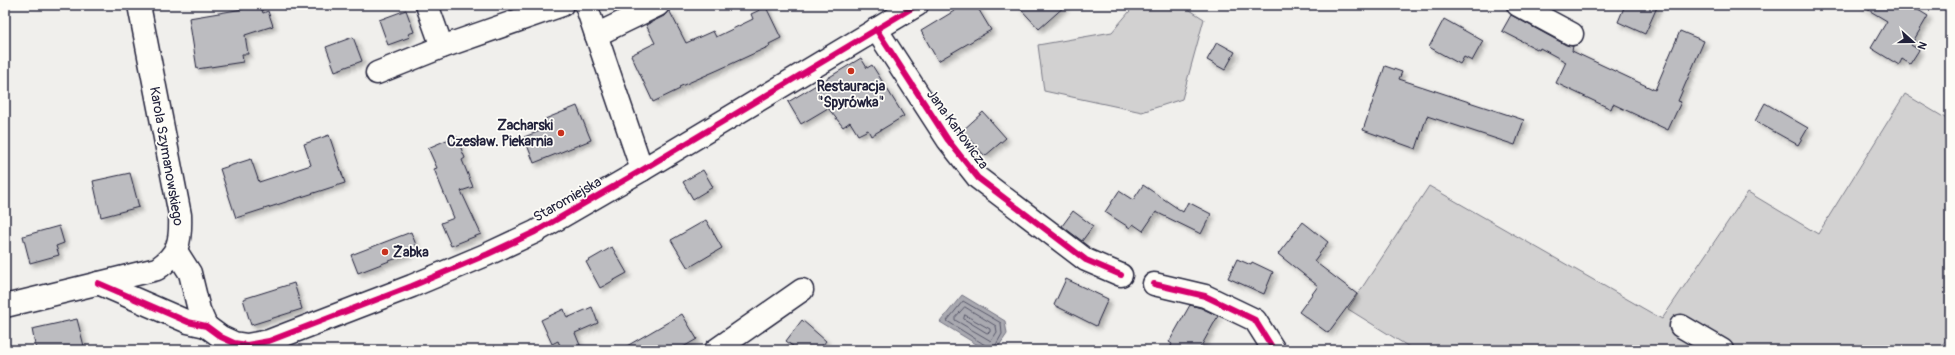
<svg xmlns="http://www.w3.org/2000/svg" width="1955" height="355" font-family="Pangolin,sans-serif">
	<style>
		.green { fill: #d2d1d1; stroke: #7a7a86 }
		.water { fill: #a9a9b0; stroke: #737381 }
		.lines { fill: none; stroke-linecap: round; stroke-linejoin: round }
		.shore { stroke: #58586a; stroke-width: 1 }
		.building { fill: #bcbcc0; stroke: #22223b; filter: url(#shadow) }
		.minor-casing { stroke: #22223b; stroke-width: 25 }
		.minor { stroke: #fdfcf7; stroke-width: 22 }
		.cycleway-casing { stroke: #fdfcf7; stroke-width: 8 }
		.cycleway { stroke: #d6006c; stroke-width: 6 }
		.poi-dot { fill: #c8321e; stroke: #fdfcf7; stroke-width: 1.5 }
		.labels { text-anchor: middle; stroke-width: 3.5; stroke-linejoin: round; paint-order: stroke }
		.poi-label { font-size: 14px; font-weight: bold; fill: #22223b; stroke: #fdfcf7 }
		.street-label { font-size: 14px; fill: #22223b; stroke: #fdfcf7 }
	</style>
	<defs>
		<filter id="shadow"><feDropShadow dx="3.5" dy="3.5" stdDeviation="2" flood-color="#0004"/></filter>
	</defs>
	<rect width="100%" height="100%" fill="#f0efec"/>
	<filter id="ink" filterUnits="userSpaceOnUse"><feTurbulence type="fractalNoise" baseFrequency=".025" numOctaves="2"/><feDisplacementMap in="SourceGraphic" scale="8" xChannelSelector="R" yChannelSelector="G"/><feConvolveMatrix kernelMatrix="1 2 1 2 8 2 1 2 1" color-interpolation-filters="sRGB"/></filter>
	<g filter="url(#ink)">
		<g class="green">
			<polygon points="1135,5 1182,5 1204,19 1182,99 1142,112 1044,91 1038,45 1112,32"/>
			<polygon points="1905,94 1950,121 1950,335 1938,350 1414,350 1348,309 1429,186 1662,319 1748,192 1818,234"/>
		</g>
		<polygon class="water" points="962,295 1005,321 1007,334 996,350 986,350 940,322"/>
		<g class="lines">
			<g class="shore">
				<polygon points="965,307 996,326 997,332 991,341 955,320 955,318"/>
				<polygon points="965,315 990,329 990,332 987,333 964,319"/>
				<polyline points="987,350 985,345 947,321 963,301 1001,323 1002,334 993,350"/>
			</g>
		</g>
		<g class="building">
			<polygon points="242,5 260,5 263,13 268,11 273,26 245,35 248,54 242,54 243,62 197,69 189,18 243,9"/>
			<polygon points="964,5 976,5 991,30 938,61 921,31"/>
			<polygon points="1017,5 1066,5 1039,29"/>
			<polygon points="1625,5 1658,5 1645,34 1618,22"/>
			<polygon points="1860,5 1910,5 1928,16 1911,45 1919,50 1910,64 1902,59 1899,65 1871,48 1887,21"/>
			<polygon points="766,7 781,38 769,44 770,46 718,70 679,87 680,89 653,102 631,55 655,43 646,25 664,16 669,10 686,43 713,31 716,37 753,19 751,14"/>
			<polygon points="406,10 414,32 408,34 410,37 388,45 379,20"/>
			<polygon points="1511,15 1566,45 1573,46 1572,51 1655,90 1680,31 1704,41 1678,101 1681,102 1668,130 1613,104 1611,109 1556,83 1566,62 1540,48 1539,50 1502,31"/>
			<polygon points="1444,19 1483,41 1472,61 1464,57 1460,64 1429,47"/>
			<polygon points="353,37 362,61 335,71 326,47"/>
			<polygon points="1217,42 1235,52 1225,70 1207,60"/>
			<polygon points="861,58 867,68 872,65 904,116 871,136 868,130 858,135 850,122 843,127 828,108 801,124 788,102"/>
			<polygon points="1385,66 1402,72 1399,79 1524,120 1515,145 1427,116 1416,149 1363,130"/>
			<polygon points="1765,103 1808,128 1798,145 1755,121"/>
			<polygon points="577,106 591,140 534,163 524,137 548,128 545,119"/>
			<polygon points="983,112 1006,138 985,156 962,131"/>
			<polygon points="329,135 345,183 236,218 220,169 251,159 259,182 311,165 304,144"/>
			<polygon points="456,136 465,158 462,160 473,187 461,191 481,234 451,246 441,223 454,218 434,169 437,168 428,148"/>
			<polygon points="703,170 713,187 693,199 683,182"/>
			<polygon points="130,173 139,207 101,217 93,181"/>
			<polygon points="1143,185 1183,212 1188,202 1211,214 1201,234 1156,212 1143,231 1133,224 1130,228 1105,212 1119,191 1133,200"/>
			<polygon points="1073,211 1093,226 1082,241 1062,226"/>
			<polygon points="706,220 722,248 688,268 671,240"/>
			<polygon points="1303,222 1328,242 1314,261 1357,294 1328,333 1299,312 1318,286 1278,254"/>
			<polygon points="59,226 64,243 56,246 59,255 30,263 23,236"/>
			<polygon points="411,232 418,250 358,273 351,255"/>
			<polygon points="612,247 627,273 600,288 586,262"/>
			<polygon points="1237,259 1251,265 1252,262 1273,272 1264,294 1228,278"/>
			<polygon points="1066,279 1108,299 1096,326 1054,305"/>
			<polygon points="294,283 302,309 251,325 243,299"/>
			<polygon points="1190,305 1201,308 1218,316 1199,350 1169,350 1172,344 1169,342"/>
			<polygon points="592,307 598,323 575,333 582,350 562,350 558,341 552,344 541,320 564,309 567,318"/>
			<polygon points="682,314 697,339 678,350 620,350"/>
			<polygon points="77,319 85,350 36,350 32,329"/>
			<polygon points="802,320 826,341 819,350 798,350 786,341"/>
		</g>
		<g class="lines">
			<defs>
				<g id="minor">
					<polyline points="427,5 442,47"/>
					<polyline points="586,5 642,170"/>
					<polyline points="1518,5 1572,34"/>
					<polyline points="876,29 948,140 978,178 1086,260 1121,275"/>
					<polyline points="596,35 658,5"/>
					<polyline points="377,73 442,47 562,5"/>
					<polyline points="176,251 190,273 199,310 206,326"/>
					<polyline points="98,283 188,322 206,326 221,337 234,343 247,345 269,341 412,286 488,254 535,232 642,170 917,5"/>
					<polyline points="1154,284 1205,296 1255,320 1274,350"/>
					<path d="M5 306 157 269C179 254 181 241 180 215L139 5"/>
					<polyline points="1681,326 1722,350"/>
					<polyline points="716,350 802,290"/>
				</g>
			</defs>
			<use href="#minor" class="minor-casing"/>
			<use href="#minor" class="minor"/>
			<defs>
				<g id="cycleway">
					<polyline points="876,29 948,140 978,178 1086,260 1121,275"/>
					<polyline points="98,283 188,322 206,326 221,337 234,343 247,345 269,341 412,286 488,254 535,232 642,170 917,5"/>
					<polyline points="1154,284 1205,296 1255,320 1274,350"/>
				</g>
			</defs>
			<use href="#cycleway" class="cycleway-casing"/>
			<use href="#cycleway" class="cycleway"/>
		</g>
	</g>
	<g class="poi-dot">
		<circle cx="851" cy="71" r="4"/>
		<circle cx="561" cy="133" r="4"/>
		<circle cx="385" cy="252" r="4"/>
	</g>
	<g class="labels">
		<g class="poi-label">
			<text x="851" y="91">Restauracja<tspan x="851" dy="16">"Spyrówka"</tspan></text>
			<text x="553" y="130" text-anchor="end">Zacharski<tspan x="553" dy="16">Czesław. Piekarnia</tspan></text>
			<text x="393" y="257" text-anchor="start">Żabka</text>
		</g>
		<g class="street-label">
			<text transform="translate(958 129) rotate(54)" y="5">Jana Karłowicza</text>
			<text transform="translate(167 156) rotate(80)" y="5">Karola Szymanowskiego</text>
			<text transform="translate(567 199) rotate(-30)" y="5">Staromiejska</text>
		</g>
	</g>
	<rect width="1955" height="355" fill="none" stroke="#fdfcf7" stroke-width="20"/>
	<rect x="10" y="10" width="1935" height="335" fill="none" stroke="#22223b" stroke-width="1.5" filter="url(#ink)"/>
	<g transform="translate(1913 42) rotate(111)" stroke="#fdfcf7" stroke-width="3" paint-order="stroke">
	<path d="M0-3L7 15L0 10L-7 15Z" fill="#22223b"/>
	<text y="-6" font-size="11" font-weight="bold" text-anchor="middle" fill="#22223b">N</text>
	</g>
</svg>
